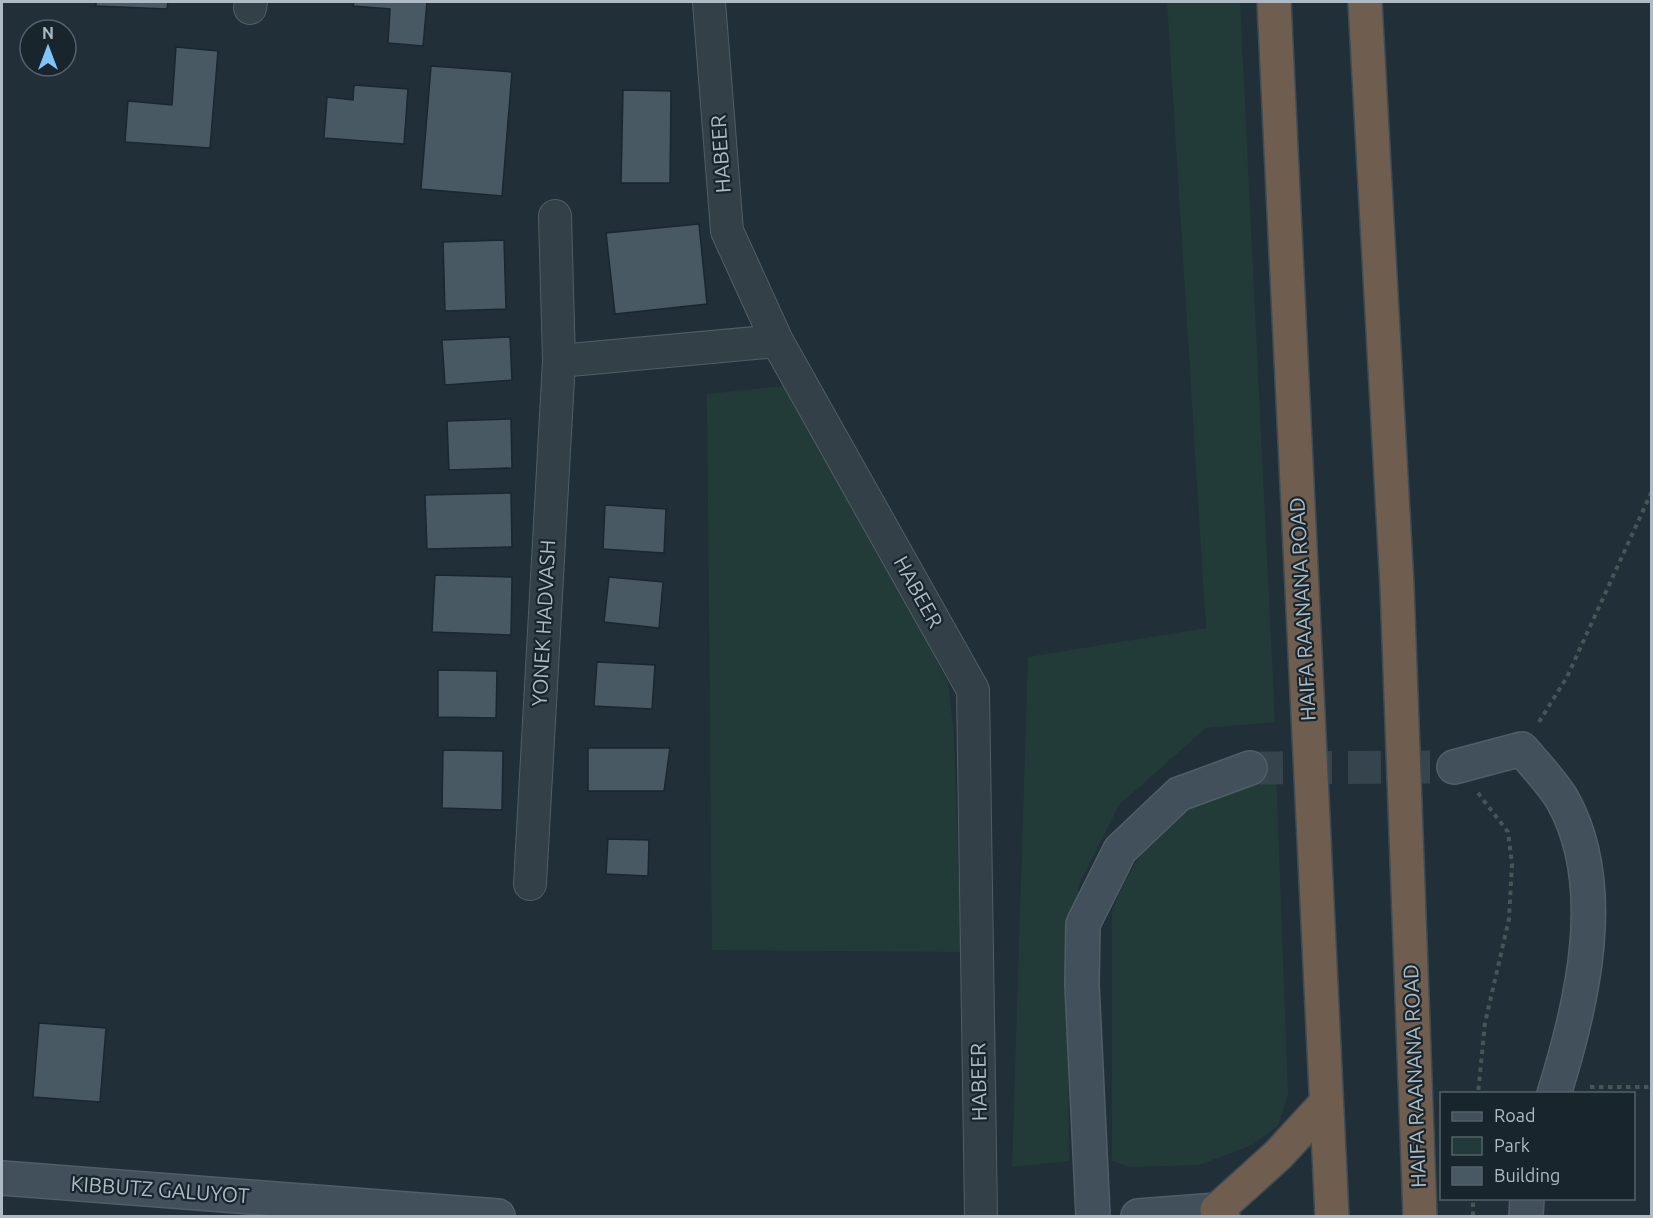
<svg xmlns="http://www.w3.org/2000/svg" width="1653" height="1218" font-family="Ubuntu,sans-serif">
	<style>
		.green { fill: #233b38 }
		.building { fill: #485964; stroke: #1b272f; stroke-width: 1.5 }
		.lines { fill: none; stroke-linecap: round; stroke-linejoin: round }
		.secondary-tunnel { stroke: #35444d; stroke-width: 33; stroke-dasharray: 33 16; stroke-linecap: butt }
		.street-casing { stroke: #515e66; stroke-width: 34 }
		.secondary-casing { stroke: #515e66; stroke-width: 36 }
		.highway-casing { stroke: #3e4b53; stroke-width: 36 }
		.path { stroke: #425756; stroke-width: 4; stroke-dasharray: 4.5 4.5; stroke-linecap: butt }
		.street { stroke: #344048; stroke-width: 32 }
		.secondary { stroke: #42505b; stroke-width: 33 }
		.highway { stroke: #6f5d50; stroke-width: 33 }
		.labels { text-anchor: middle; stroke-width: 4.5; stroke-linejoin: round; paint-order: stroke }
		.street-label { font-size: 21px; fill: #aebbc5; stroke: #19252d }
	</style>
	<rect width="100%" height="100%" fill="#202f38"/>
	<g class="green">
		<polygon points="1167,2 1240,2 1275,722 1206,728 1119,805 1079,885 1067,954 1069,1161 1012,1167 1028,657 1206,628"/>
		<polygon points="793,385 948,683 954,735 961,952 712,950 707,394"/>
		<polygon points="1276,770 1288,1095 1278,1126 1254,1144 1200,1165 1130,1167 1112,1161 1112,911 1122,887 1145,846 1185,805 1253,774"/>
	</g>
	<g class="building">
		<polygon points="96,2 168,2 167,9 96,6"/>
		<polygon points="354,2 427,2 423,46 388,43 390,9 353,6"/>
		<polygon points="176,47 218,51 210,148 125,142 128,101 172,105"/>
		<polygon points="431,66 512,72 502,196 421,189"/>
		<polygon points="354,85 408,89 404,144 324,138 327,97 353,100"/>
		<polygon points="623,90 671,91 670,183 621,183"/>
		<polygon points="699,224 707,304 615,314 606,233"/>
		<polygon points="504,240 506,309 445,311 443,242"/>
		<polygon points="510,337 512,380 445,385 442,340"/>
		<polygon points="511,419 512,468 449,470 447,421"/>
		<polygon points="511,493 512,547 427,549 425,495"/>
		<polygon points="605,505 666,509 664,553 603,549"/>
		<polygon points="435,575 512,577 511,635 432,632"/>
		<polygon points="609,577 663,582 659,628 604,622"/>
		<polygon points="597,662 655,665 652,709 594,706"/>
		<polygon points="438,670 497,671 496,718 438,717"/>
		<polygon points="588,748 670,748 664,791 588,791"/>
		<polygon points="443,750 503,751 502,810 442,808"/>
		<polygon points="608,839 649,840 648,876 606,874"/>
		<polygon points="39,1023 106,1028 100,1102 33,1097"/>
	</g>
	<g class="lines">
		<polyline class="secondary-tunnel" points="1250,768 1454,767"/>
		<defs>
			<g id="street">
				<polyline points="709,2 727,231 777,341 973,690 981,1216"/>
				<polyline points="250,8 251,2"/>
				<polyline points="559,361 777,341"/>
				<polyline points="530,884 559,361 555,216"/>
			</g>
			<g id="secondary">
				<path d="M1454 767 1522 749C1535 765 1551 781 1562 799 1611 885 1582 1005 1554 1094"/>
				<polyline points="2,1178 498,1216"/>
				<polyline points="1093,1216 1082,984 1083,924 1120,850 1179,794 1250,768"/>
				<polyline points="1138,1216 1217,1210"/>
				<polyline points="1526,1216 1527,1198"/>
			</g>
			<g id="highway">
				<polyline points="1274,2 1332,1216"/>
				<polyline points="1365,2 1397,586 1420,1216"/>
				<polyline points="1223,1216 1217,1210 1278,1155 1326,1103"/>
			</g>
		</defs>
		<use href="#street" class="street-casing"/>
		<use href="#secondary" class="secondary-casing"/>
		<use href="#highway" class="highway-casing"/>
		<g class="path">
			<polyline points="1539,722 1567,677 1652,491"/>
			<polyline points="1478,793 1508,832 1512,864 1509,919 1485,1023 1478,1094"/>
			<polyline points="1590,1087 1652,1087"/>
			<polyline points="1473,1216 1473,1198"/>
		</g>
		<use href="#street" class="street"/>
		<use href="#secondary" class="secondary"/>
		<use href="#highway" class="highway"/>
	</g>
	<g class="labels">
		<g class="street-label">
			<text transform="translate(721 154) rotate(-94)" y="7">HABEER</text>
			<text transform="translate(918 592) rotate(61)" y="7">HABEER</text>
			<text transform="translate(1303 609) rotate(-93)" y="7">HAIFA RAANANA ROAD</text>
			<text transform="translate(544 623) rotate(-87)" y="7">YONEK HADVASH</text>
			<text transform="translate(1415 1076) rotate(-92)" y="7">HAIFA RAANANA ROAD</text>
			<text transform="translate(979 1082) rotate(-91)" y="7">HABEER</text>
			<text transform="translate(160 1190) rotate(4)" y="7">KIBBUTZ GALUYOT</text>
		</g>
	</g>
	<rect width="1653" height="1218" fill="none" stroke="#aebbc5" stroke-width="6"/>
	<rect x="1440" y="1092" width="195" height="108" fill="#19252d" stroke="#55616a" stroke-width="1.5"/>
	<rect x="1452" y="1112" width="30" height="9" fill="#42505b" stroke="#55616a" stroke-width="1.5"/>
	<text x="1494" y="1122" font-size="18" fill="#aebbc5">Road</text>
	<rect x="1452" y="1137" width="30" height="18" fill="#233b38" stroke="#55616a" stroke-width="1.5"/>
	<text x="1494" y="1152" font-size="18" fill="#aebbc5">Park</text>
	<rect x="1452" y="1167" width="30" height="18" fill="#485964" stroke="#55616a" stroke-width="1.5"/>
	<text x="1494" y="1182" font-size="18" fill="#aebbc5">Building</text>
	<g transform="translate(48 48)"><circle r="28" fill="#19252d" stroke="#55616a" stroke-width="1.5"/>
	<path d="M0-4.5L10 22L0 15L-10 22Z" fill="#7fc5f9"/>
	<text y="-9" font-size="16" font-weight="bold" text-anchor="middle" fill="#aebbc5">N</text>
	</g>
</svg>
